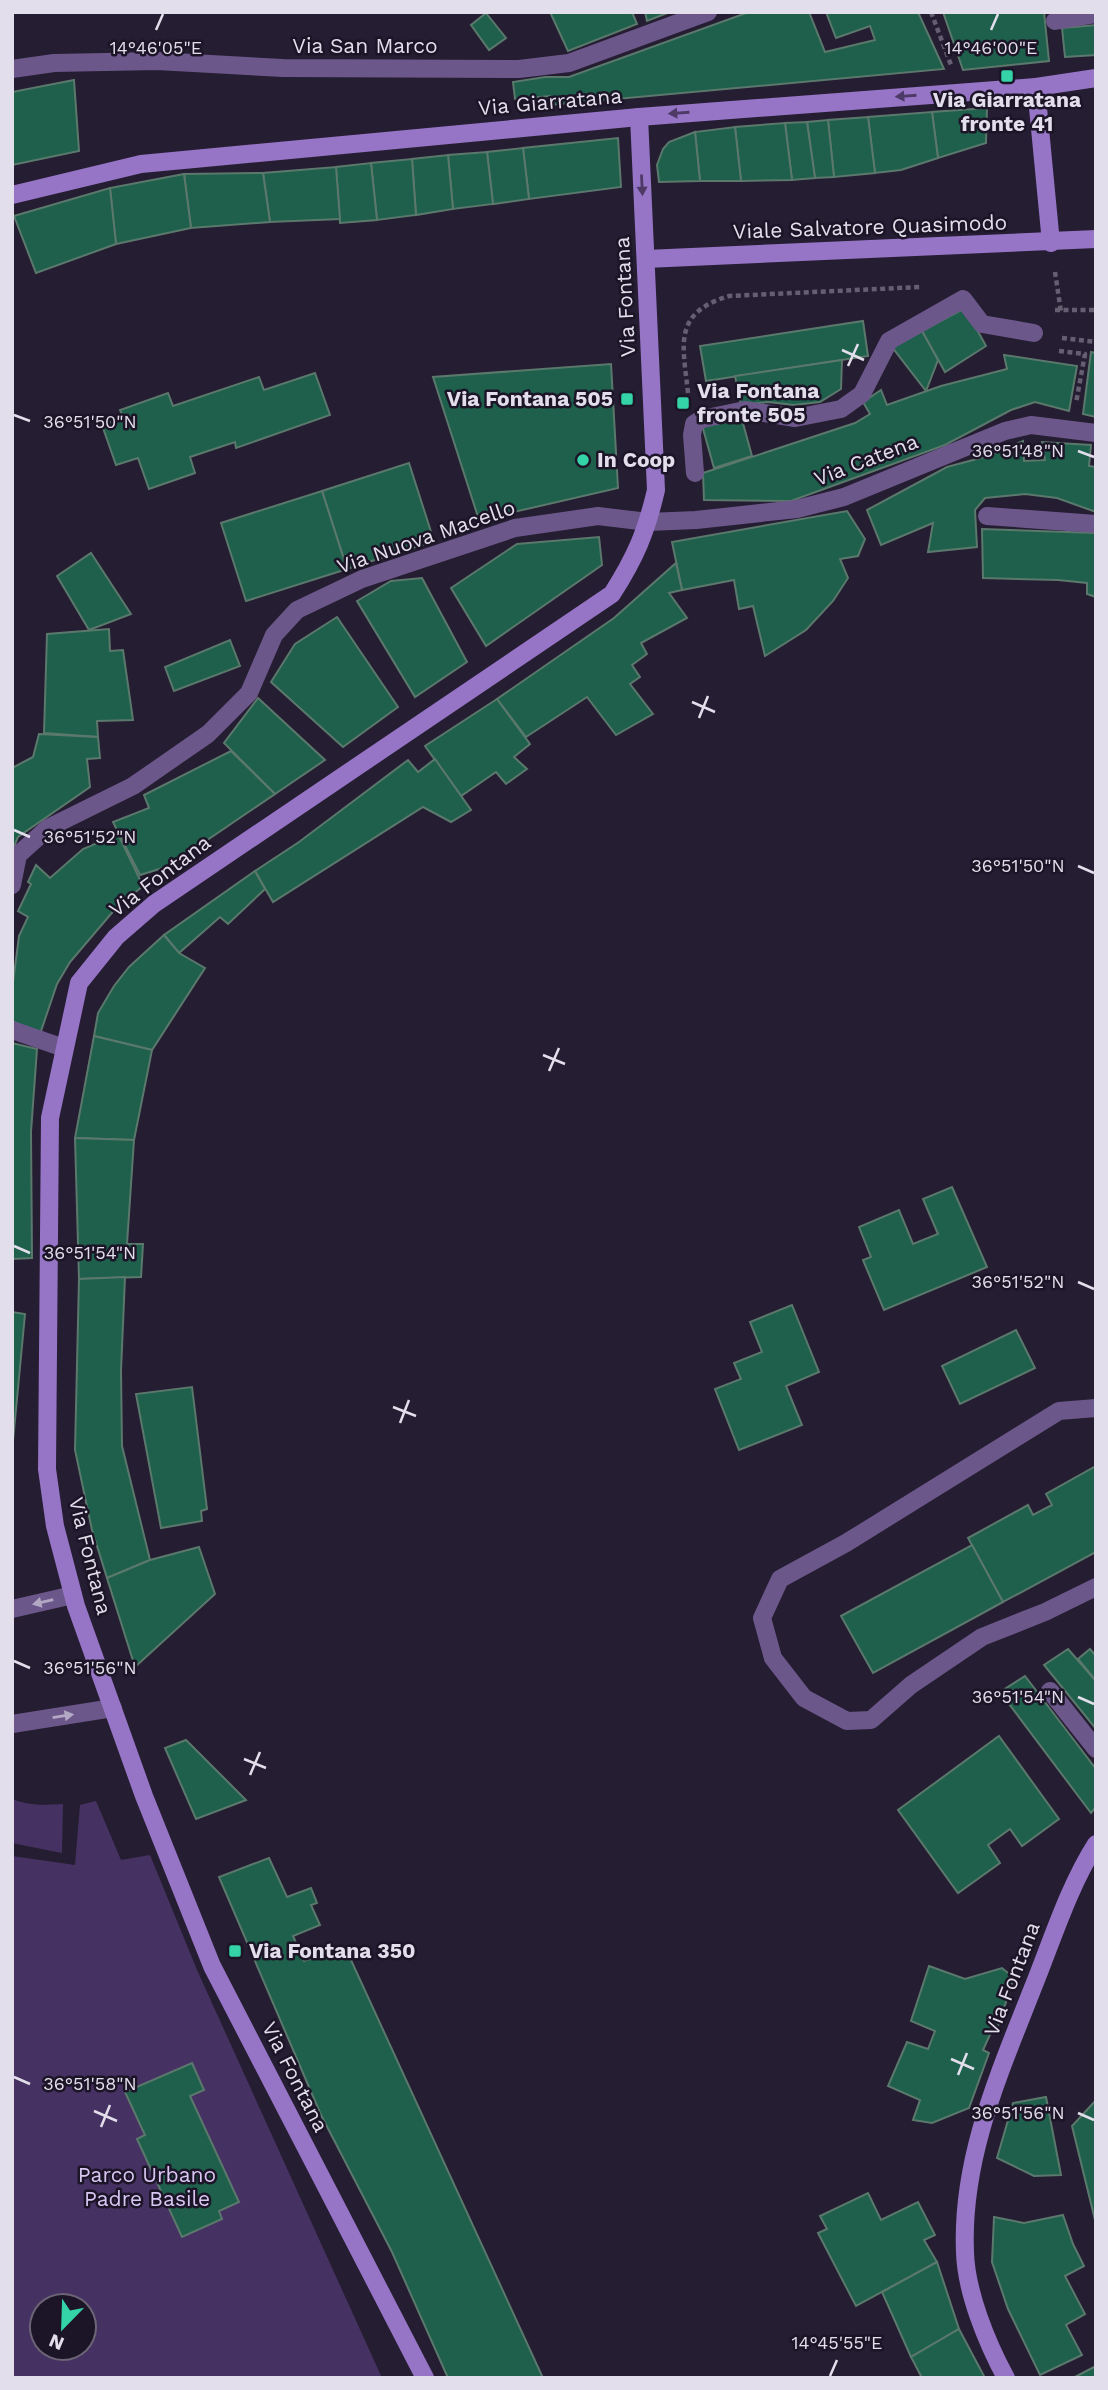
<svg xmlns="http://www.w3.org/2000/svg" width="1108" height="2390" font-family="'Work Sans',sans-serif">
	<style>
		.green { fill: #463262; fill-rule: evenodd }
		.building { fill: #1e604c; stroke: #5b786c; stroke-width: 2 }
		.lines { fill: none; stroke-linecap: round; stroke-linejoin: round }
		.path { stroke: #665f71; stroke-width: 4.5; stroke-dasharray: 5 3.5; stroke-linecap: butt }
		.street { stroke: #6c578a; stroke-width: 18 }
		.secondary { stroke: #9674c6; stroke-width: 18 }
		.oneway { fill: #4d3a67 }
		.oneway2 { fill: #b3a8c4 }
		.ticks { fill: none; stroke: #e3deeb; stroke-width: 2.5 }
		.poi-dot { fill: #34d4a8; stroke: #1c1427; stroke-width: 2.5 }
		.labels { text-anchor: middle; stroke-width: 5; stroke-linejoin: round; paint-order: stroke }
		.street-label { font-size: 21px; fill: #e3deeb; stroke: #1c1427 }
		.poi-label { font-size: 21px; font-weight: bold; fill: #e3deeb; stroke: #1c1427; text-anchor: start }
		.park-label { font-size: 21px; fill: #d8c7f3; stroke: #1c1427 }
		.ticks-label { font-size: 18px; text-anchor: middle; fill: #e3deeb; stroke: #1c1427; stroke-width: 5; stroke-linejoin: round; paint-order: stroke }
	</style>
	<rect width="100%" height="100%" fill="#251d31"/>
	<g class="green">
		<path d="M12 1799C29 1806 45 1805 63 1804L62 1853 12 1843Z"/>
		<path d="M96 1801 121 1860 150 1855 197 1970 382 2378H12V1856L75 1865 80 1805ZM42 2306H84V2348H42Z"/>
	</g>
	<g class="building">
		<polygon points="550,12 632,12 637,24 568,51"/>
		<polygon points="645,12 670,12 647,21"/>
		<polygon points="749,12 809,12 825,52 875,40 870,26 836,38 826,12 918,12 944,69 551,105 550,96 515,99 513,82 545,77 569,77"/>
		<polygon points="943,12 1044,12 1049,61 963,70"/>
		<polygon points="486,13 506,38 489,50 471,25"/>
		<polygon points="1096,25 1096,55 1065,57 1062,28"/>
		<polygon points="74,80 79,151 12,165 12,92"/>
		<polygon points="987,108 986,143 938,158 932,112"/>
		<polygon points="932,112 938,158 901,170 875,173 868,117"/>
		<polygon points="868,117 875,173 834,177 828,120"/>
		<polygon points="828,120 834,177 815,178 807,122"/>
		<polygon points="807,122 815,178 792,180 785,123"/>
		<polygon points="785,123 792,180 741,181 735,127"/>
		<polygon points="735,127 741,181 700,181 695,132"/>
		<polygon points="695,132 700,181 659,182 657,165 663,149 669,142"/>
		<polygon points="618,138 621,187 529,199 523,148"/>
		<polygon points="523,148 529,199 493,204 487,152"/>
		<polygon points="487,152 493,204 453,209 448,155"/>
		<polygon points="448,155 453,209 416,215 412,159"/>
		<polygon points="412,159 416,215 377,220 371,163"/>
		<polygon points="371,163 377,220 340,223 336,167"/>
		<polygon points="336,167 340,219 270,222 263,173"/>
		<polygon points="263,173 270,222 191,228 184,174"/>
		<polygon points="184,174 191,228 116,244 110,188"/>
		<polygon points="110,188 116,244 36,273 14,216"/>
		<polygon points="965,308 986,346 945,372 922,331"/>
		<polygon points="863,321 868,356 706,381 700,346"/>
		<polygon points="922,331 938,360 926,391 892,347"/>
		<polygon points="1091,352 1096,353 1096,417 1083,414"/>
		<polygon points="1004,355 1077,366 1069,411 1035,402 1011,410 945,445 791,501 704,500 703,473 855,423 870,414 863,402 881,390 887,405 941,386 1007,369"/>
		<polygon points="842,360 841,389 820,402 794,405 768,402 741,405 735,376"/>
		<polygon points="611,364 618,488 479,520 433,377"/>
		<polygon points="315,373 330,415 236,448 235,442 190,457 195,473 149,489 138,458 116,465 102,425 123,417 120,410 168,393 173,406 259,377 264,390"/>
		<polygon points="741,416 752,456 714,468 702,425"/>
		<polygon points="1023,441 1024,461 1045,460 1042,442 1091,445 1089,466 1096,467 1096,512 1057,498 1025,494 985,498 975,510 977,547 928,552 933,523 881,545 867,510 947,467 988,456"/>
		<polygon points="409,463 434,541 347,569 322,491"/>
		<polygon points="322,491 347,569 246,601 221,523"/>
		<polygon points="847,511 865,539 858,556 840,559 848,578 833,601 806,630 765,656 753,606 739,609 734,580 682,590 672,542"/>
		<polygon points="982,529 1096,533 1096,597 1087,594 1087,583 1058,580 983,578"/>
		<polygon points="599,537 602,565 486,646 451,588 517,544"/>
		<polygon points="91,553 131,614 89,630 57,576"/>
		<polygon points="676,563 682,590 669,593 687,618 641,643 647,654 632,665 640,677 630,684 653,714 616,735 587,697 526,737 497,699 614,618"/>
		<polygon points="422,578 467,662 415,697 357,601 391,581"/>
		<polygon points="337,617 398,707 343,747 271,682 295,644"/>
		<polygon points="109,629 110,651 123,650 133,720 97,721 98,737 44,733 47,634"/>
		<polygon points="230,640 240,666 174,691 165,667"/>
		<polygon points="258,698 325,760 275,794 224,743"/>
		<polygon points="497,699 530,744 514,757 527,769 506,784 496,772 461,796 425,746"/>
		<polygon points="39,734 98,737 100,758 87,759 90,787 18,837 12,852 12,768 33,757"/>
		<polygon points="231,751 275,794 169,866 140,875 113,822 149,808 144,795"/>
		<polygon points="435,759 471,810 451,822 423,807 273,902 255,871 299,842 408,760 418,772"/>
		<polygon points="118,834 143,886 116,908 70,962 57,984 40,1034 12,1021 12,990 19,936 28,917 18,911 31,884 28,882 36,865 50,878 83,849"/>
		<polygon points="255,871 265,889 228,924 220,917 179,953 164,935"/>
		<polygon points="164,935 179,953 205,968 152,1050 94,1036 98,1013 114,986 129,967"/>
		<polygon points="94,1036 152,1050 134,1140 75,1138"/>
		<polygon points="12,1043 37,1049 31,1132 32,1258 12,1259"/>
		<polygon points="75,1138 134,1140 127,1244 143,1244 141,1277 79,1279"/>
		<polygon points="952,1187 987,1267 884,1310 863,1260 871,1257 859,1227 899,1210 913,1244 938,1234 923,1199"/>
		<polygon points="125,1277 121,1371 122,1446 150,1560 107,1578 92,1530 75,1450 79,1279"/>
		<polygon points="792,1305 819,1372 786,1386 802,1425 739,1450 715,1389 741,1379 734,1363 762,1352 750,1322"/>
		<polygon points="12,1312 25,1314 13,1441 12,1441"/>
		<polygon points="1016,1330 1035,1368 960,1404 942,1366"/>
		<polygon points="192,1387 207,1509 201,1511 202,1521 161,1528 136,1394"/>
		<polygon points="1096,1466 1096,1552 1003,1602 968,1538 1028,1505 1033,1515 1052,1505 1046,1494"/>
		<polygon points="972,1545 1003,1602 873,1673 841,1616"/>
		<polygon points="199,1547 215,1594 135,1667 107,1578 150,1560"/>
		<polygon points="1068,1649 1096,1681 1096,1729 1044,1665"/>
		<polygon points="1090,1649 1096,1656 1096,1681 1078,1659"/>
		<polygon points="1025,1676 1096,1769 1096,1807 1091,1813 1000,1692"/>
		<polygon points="999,1736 1059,1819 1022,1846 1010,1829 988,1845 1000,1863 958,1893 898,1810"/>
		<polygon points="186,1740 246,1800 196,1819 165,1748"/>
		<polygon points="269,1858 287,1897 311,1888 317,1903 311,1905 320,1925 293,1936 304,1961 345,1947 543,2378 448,2378 392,2252 321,2115 219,1877"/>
		<polygon points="929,1966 965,1979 1002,1968 1014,1978 997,2029 993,2028 983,2050 989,2053 969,2108 932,2123 913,2120 920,2100 888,2086 907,2042 928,2049 935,2031 911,2021"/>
		<polygon points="192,2063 204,2090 190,2096 239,2202 219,2211 222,2219 182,2237 137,2139 145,2135 125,2092"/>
		<polygon points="1046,2097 1061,2175 1034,2176 997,2158 1013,2103"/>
		<polygon points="1096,2100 1096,2220 1095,2220 1072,2126"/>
		<polygon points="868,2193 881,2220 918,2202 935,2235 924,2240 937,2262 856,2306 818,2233 827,2229 820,2216"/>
		<polygon points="1063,2215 1073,2244 1084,2266 1065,2276 1085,2314 1066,2325 1082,2355 1040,2375 1008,2309 992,2262 994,2217 1024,2223"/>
		<polygon points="937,2262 959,2329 911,2357 882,2292"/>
		<polygon points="959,2329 985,2378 922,2378 911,2357"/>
		<polygon points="1096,2366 1096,2378 1073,2378"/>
	</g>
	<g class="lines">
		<g class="path">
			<polyline points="931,12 951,65"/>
			<polyline points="1055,272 1061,312"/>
			<polyline points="1055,310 1096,310"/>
			<polyline points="1062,338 1096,342"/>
			<polyline points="1059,351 1085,354 1076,403"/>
			<path d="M688 393C683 345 672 313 729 296L920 287"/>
		</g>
		<g class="street">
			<polyline points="1055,21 1096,14"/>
			<polyline points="12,69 54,63 157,61 283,68 519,69 569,63 708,12"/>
			<polyline points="695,473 692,435 694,424 702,419 745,410 795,418 841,409 862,394 889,341 963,299 982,324 1034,333"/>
			<polyline points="987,516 1096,524"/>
			<polyline points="12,885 18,855 48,828 133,786 208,734 249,693 274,635 297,610 362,579 515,528 598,516 648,522 696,520 797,509 844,497 1005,431 1031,425 1096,433"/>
			<polyline points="12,1030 64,1048"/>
			<polyline points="1096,1408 1059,1411 846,1543 780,1579 762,1618 773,1658 804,1698 847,1721 871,1720 911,1685 982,1637 1045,1612 1096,1587"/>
			<polyline points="12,1609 73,1595"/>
			<polyline points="1050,1691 1096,1749"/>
			<polyline points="12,1724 113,1708"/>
		</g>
		<g class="secondary">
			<polyline points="1036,87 1051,243"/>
			<polyline points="12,195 141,164 639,117 1036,87 1096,78"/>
			<polyline points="646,259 1096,239"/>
			<path d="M425 2378 212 1966 144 1796 76 1606 55 1526 47 1469 50 1118 79 983 116 937 154 904 612 594C635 558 646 533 656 490L639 117"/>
			<path d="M1006 2378C987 2343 966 2292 965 2252 961 2159 999 2074 1032 1990 1052 1941 1068 1888 1096 1844"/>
		</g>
	</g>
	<defs><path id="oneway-solid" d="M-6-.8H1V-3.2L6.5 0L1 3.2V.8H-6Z" transform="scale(1.75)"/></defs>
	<g class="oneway">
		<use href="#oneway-solid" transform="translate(906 96) rotate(176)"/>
		<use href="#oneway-solid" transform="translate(679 113) rotate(176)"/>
		<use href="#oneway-solid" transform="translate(642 185) rotate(87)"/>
	</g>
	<g class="oneway2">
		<use href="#oneway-solid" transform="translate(43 1602) rotate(167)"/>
		<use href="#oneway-solid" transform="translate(63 1716) rotate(-9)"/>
	</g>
	<path class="ticks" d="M156 30 163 14M991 30 998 14M842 350 864 360M848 366 858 344M14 415 30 421M1078 451 1094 457M692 702 715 712M699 718 708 696M14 830 30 837M1078 866 1094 873M543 1055 565 1064M549 1071 559 1048M14 1246 30 1253M1078 1282 1094 1289M393 1407 416 1416M400 1423 409 1400M14 1661 30 1668M1078 1697 1094 1704M244 1759 266 1768M250 1775 260 1752M951 2059 974 2069M958 2075 967 2053M14 2077 30 2084M94 2111 117 2121M1078 2113 1094 2120M101 2127 110 2105M830 2376 837 2360"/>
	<g class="poi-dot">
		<rect x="1000" y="69" width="14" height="14" rx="3.5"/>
		<rect x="620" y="392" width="14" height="14" rx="3.5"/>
		<rect x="676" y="396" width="14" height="14" rx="3.5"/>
		<circle cx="583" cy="460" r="7"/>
		<rect x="228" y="1944" width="14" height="14" rx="3.5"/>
	</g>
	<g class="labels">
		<g class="street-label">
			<text x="365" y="53">Via San Marco</text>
			<text transform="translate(550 102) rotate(-5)" y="7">Via Giarratana</text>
			<text transform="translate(870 227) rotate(-2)" y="7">Viale Salvatore Quasimodo</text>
			<text transform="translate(625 297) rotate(-93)" y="7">Via Fontana</text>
			<text transform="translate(866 460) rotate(-21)" y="7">Via Catena</text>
			<text transform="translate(426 537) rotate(-19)" y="7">Via Nuova Macello</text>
			<text transform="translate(160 876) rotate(-37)" y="7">Via Fontana</text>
			<text transform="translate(90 1556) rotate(76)" y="7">Via Fontana</text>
			<text transform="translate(1012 1979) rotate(-69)" y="7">Via Fontana</text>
			<text transform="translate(295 2077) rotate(63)" y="7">Via Fontana</text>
		</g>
		<g class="poi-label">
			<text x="1007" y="107" text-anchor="middle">Via Giarratana<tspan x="1007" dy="24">fronte 41</tspan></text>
			<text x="697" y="398">Via Fontana<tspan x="697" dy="24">fronte 505</tspan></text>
			<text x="613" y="406" text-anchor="end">Via Fontana 505</text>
			<text x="597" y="467">In Coop</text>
			<text x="249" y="1958">Via Fontana 350</text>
		</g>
		<g class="park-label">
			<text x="147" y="2182">Parco Urbano<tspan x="147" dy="24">Padre Basile</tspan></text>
		</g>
	</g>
	<g class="ticks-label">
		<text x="156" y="54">14°46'05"E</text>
		<text x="991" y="54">14°46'00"E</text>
		<text x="90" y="428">36°51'50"N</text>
		<text x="1018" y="457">36°51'48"N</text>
		<text x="90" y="843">36°51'52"N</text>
		<text x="1018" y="872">36°51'50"N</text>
		<text x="90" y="1259">36°51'54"N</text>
		<text x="1018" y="1288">36°51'52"N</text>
		<text x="90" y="1674">36°51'56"N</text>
		<text x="1018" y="1703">36°51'54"N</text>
		<text x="90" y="2090">36°51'58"N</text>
		<text x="1018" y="2119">36°51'56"N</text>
		<text x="837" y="2349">14°45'55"E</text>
	</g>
	<rect width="1108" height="2390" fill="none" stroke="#e3deeb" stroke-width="28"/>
	<g transform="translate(63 2327) rotate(203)"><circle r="33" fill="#1c1427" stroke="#6c6575" stroke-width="2"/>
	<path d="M0-5L12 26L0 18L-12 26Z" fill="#34d4a8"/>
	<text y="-10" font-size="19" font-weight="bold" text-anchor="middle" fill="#e3deeb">N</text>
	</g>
</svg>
